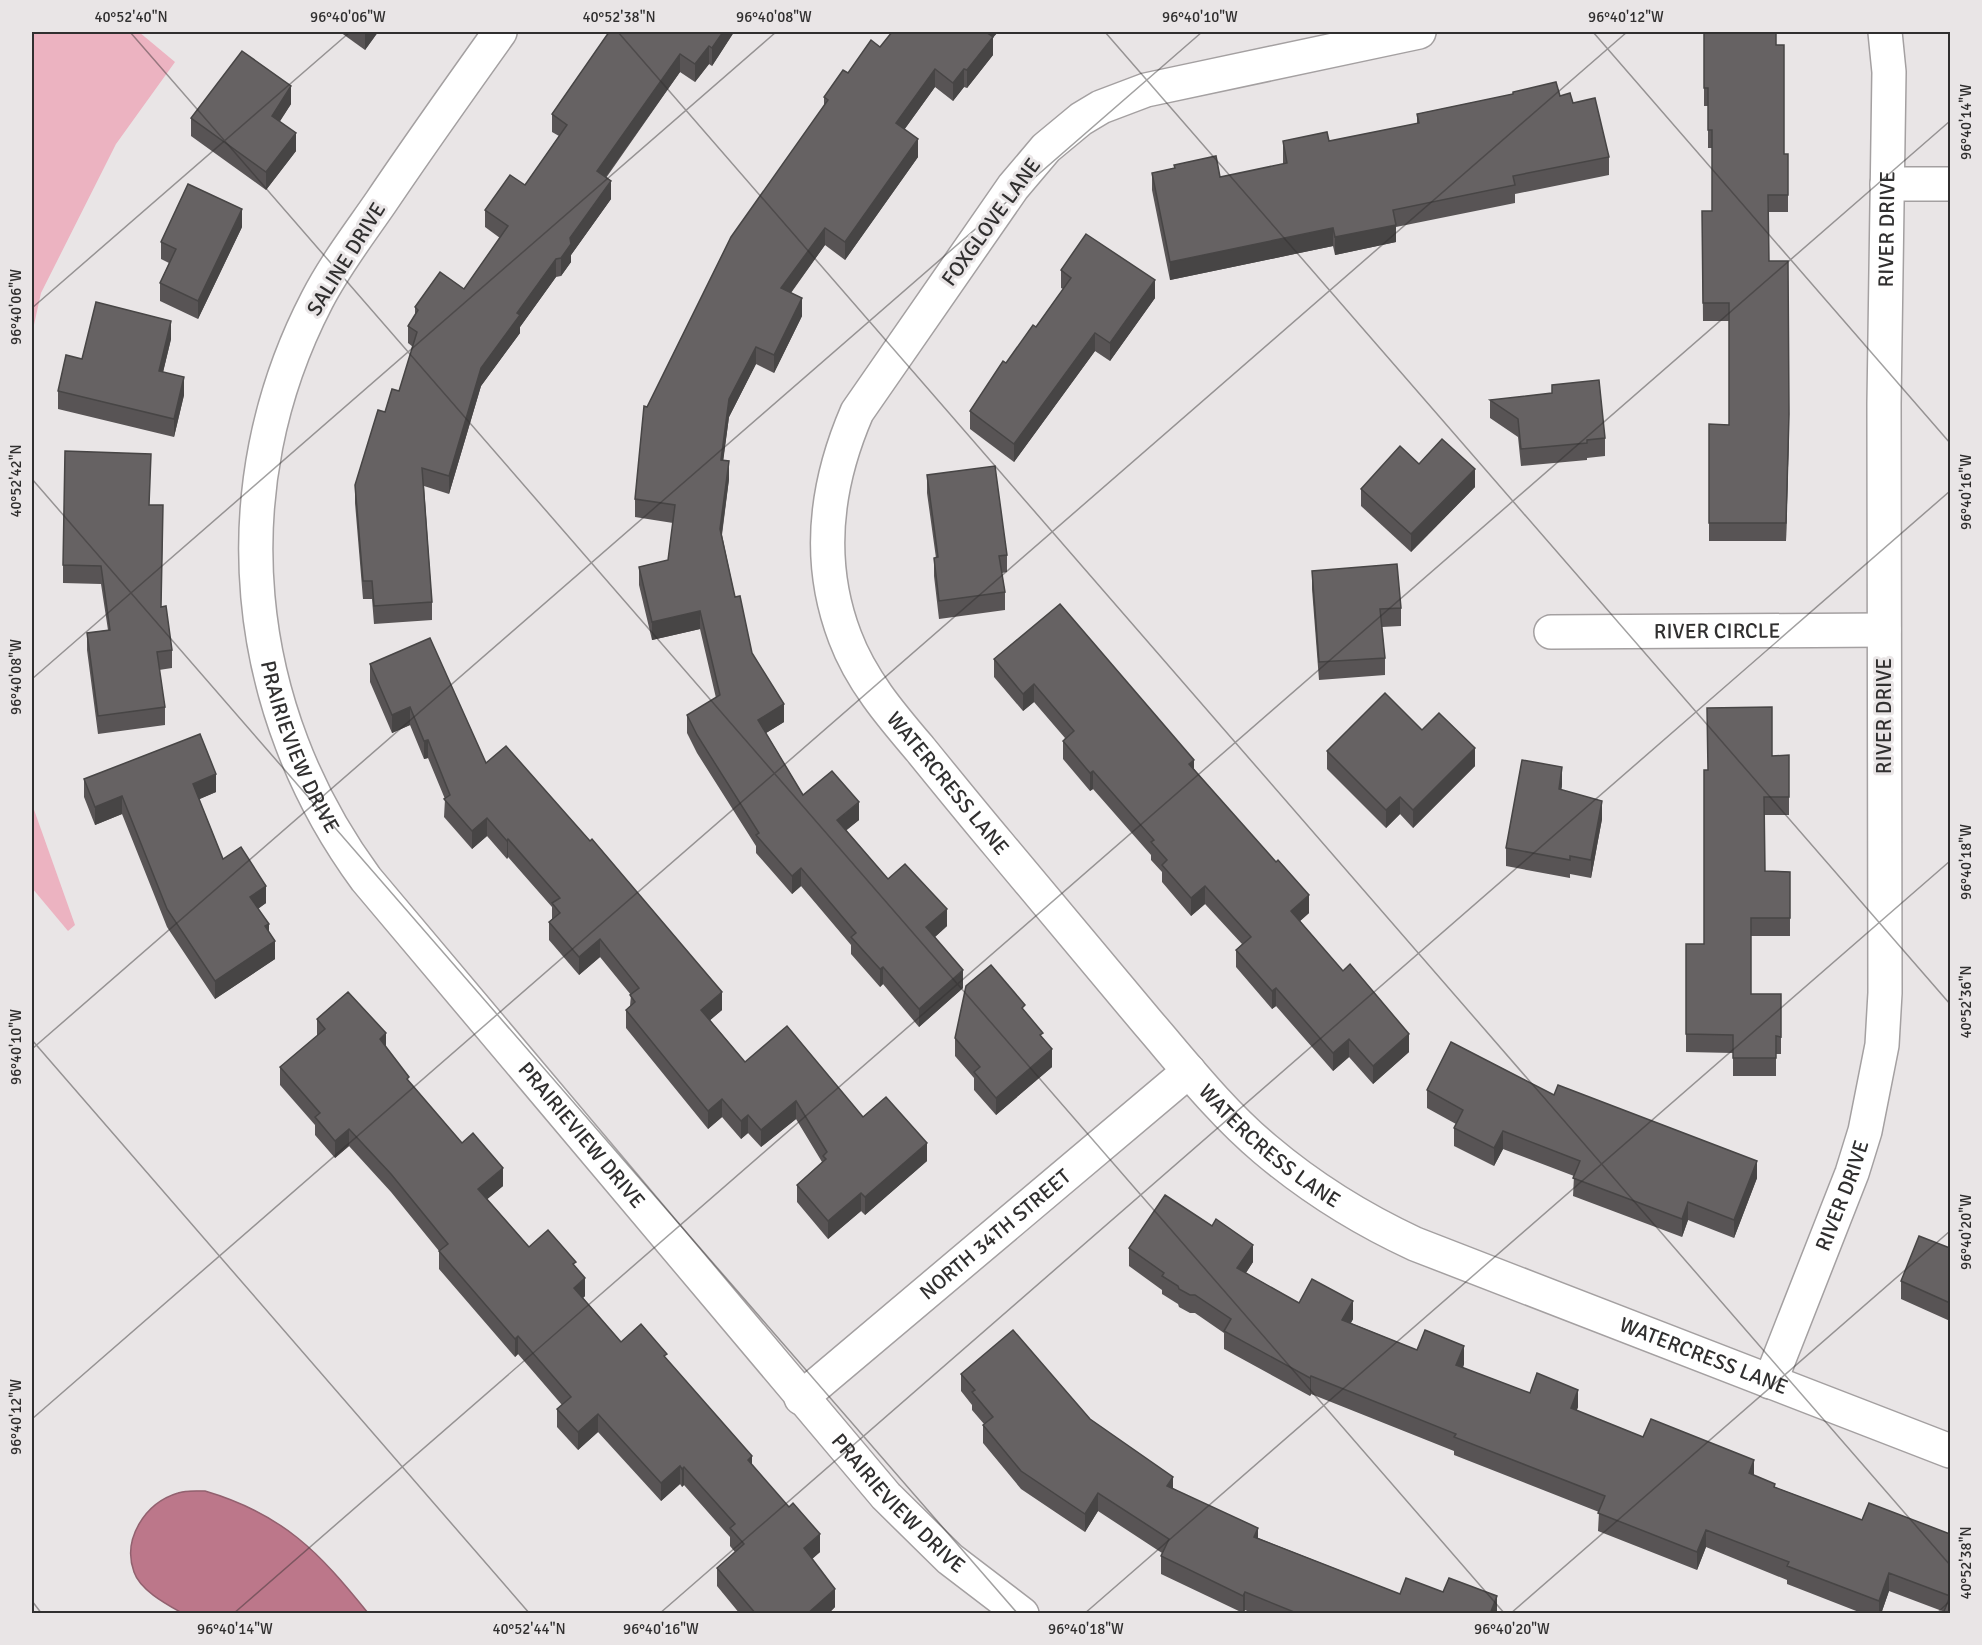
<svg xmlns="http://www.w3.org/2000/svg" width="1982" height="1645" font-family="Signika,sans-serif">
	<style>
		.green { fill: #ecb3c1 }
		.water { fill: #bc778a; stroke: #92616f; stroke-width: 1.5 }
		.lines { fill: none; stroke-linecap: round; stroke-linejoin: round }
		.minor-casing { stroke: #a4a0a1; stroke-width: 36 }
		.minor { stroke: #fff; stroke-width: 33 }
		.wall { fill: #585455 }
		.shaded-wall { fill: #474545 }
		.building { fill: #666263; stroke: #474545; stroke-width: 1.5 }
		.ticks { fill: none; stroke: #302f2f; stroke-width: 1.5; stroke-opacity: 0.45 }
		.labels { text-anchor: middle; stroke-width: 6; stroke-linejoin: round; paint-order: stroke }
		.street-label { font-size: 21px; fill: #302f2f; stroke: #e9e5e6 }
		.neatline { fill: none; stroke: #302f2f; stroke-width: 2 }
		.ticks-label { font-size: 15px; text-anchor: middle; fill: #302f2f }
	</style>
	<rect width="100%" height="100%" fill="#e9e5e6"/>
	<g class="green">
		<polygon points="32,32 139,32 175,62 116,144 41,293 32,334"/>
		<polygon points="32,804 75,925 68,931 32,888"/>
	</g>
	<path class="water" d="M205 1491C283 1514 319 1552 368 1613H182C166 1604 140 1590 134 1572 122 1539 145 1503 178 1493 186 1490 197 1491 205 1491Z"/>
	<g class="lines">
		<defs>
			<g id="minor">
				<path id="s1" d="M500 32C460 88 420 144 381 202 359 234 335 265 317 300 219 489 241 709 366 879L886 1496 950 1559 1022 1614"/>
				<path id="s2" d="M1419 32 1146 90 1101 107 1081 119 1046 148 1013 187 857 412C825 486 816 561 845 637 861 680 891 715 920 749 946 781 972 813 999 845 1048 904 1098 963 1148 1023 1185 1066 1221 1112 1265 1149 1311 1188 1361 1219 1415 1244L1950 1451"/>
				<polyline points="1887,184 1950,184"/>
				<path id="s3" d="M1551 632 1884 630"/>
				<path id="s4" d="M1770 1382 1852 1173 1865 1131 1882 1045 1885 993 1884 403 1889 72 1885 32"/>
				<path id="s5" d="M801 1398 1189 1071"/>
			</g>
		</defs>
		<use href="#minor" class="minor-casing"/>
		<use href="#minor" class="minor"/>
	</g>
	<g class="wall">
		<polygon points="340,32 378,32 365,50"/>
		<polygon points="609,32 734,32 712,66 709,64 695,82 680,72 606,178 611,199 571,255 571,262 561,276 556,277 520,327 520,333 481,386 449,494 424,486 432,602 432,620 374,624 372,599 363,599 355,503 355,485 385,412 399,391 413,347 408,343 408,326 415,315 415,307 464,289 500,238 485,227 485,210 525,185 559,136 552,132 552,114"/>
		<polygon points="892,32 998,32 993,37 993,55 967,88 964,87 953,101 935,87 904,130 918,157 845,260 825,245 791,293 802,316 774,373 756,364 729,417 723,460 729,479 722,535 735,597 752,653 784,722 766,733 803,795 859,820 846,830 888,879 947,926 935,937 963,988 919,1027 883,984 880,987 851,954 851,945 801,886 792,894 756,853 756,846 697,753 687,733 687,715 716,698 700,629 652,640 639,585 639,567 668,560 673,523 635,517 635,499 647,407 824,106 824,97 848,73 880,47"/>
		<polygon points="1704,32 1776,45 1784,154 1788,154 1788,212 1768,212 1769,261 1789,431 1786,541 1709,541 1709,424 1729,425 1729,321 1703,321 1702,211 1712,211 1712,148 1708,148 1708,106 1704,106"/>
		<polygon points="1513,92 1560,96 1573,103 1609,157 1609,175 1515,194 1515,203 1396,227 1396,242 1335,255 1333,246 1170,280 1152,190 1152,173 1174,168 1174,165 1220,177 1283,164 1283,141 1329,141 1417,124 1417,114 1513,94"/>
		<polygon points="291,104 279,122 296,151 266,190 191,136 191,118"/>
		<polygon points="242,227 198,319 160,301 160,283 169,263 161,259 161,242"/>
		<polygon points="1061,270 1155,298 1110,361 1095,351 1014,462 970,429 970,411 1006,363 1036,327 1063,289 1061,288"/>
		<polygon points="171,339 163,372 184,395 174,437 58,409 58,391 82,359"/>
		<polygon points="1490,400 1605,438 1605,456 1587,458 1587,460 1521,466 1518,437 1490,418"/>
		<polygon points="1419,464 1475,487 1411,552 1361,506 1361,489"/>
		<polygon points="927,475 1007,555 1007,572 1002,573 1005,592 1005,610 939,619 934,576 934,558 936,558 927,493"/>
		<polygon points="150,505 163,523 161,607 172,650 172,668 159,670 165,707 165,725 98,734 87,650 87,633 108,630 101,584 63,583 63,565"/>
		<polygon points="1312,571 1401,608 1401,626 1382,627 1385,658 1385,675 1319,680 1312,589"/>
		<polygon points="994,659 1194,769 1309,913 1300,921 1409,1052 1373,1084 1349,1057 1333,1071 1276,1006 1272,1009 1236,967 1236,950 1242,944 1205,904 1191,916 1162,882 1162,872 1151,860 1151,855 1093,789 1090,791 1063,759 1063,741 1065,738 1034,702 1023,711 994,677"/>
		<polygon points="370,664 486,763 722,1010 710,1020 745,1062 863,1117 927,1161 865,1215 861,1211 828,1239 797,1202 797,1185 822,1162 796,1119 761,1147 748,1133 741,1139 722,1117 708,1129 626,1028 626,1010 630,1006 631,995 600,957 579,975 549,940 549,922 552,919 552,907 508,857 507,859 487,836 472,849 444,817 445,799 428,758 424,759 410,725 392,733 370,682"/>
		<polygon points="1422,730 1475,766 1413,828 1400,814 1386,828 1327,769 1327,751"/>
		<polygon points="1789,755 1789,815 1765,815 1765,871 1790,872 1790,936 1751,936 1751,994 1781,994 1781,1054 1776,1054 1776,1076 1733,1076 1733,1053 1686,1052 1686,944 1704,944 1707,770 1772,756"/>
		<polygon points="84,779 216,792 199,799 223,859 266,903 258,909 269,932 275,959 215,999 167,927 122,814 95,825 84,797"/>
		<polygon points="1562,785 1561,790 1602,819 1591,878 1570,874 1570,878 1506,866 1506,848"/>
		<polygon points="1025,1012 1043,1039 1052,1067 996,1115 974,1090 974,1078 955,1056 955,1038"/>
		<polygon points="317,1019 386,1047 409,1082 462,1143 503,1186 487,1199 529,1247 576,1268 585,1296 583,1298 621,1342 667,1360 752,1465 820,1552 812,1559 835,1607 828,1614 740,1614 717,1586 717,1568 735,1552 730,1546 730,1537 684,1485 682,1487 680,1484 661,1501 598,1432 578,1450 557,1427 557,1409 562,1405 518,1354 515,1357 439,1269 439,1251 391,1192 349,1146 335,1158 315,1135 315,1125 280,1085 280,1067 317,1036"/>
		<polygon points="1427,1090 1554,1095 1757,1178 1734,1238 1688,1220 1682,1237 1573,1196 1574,1176 1503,1149 1494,1166 1454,1146 1454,1128 1456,1124 1427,1108"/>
		<polygon points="1212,1226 1253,1262 1246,1273 1299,1303 1353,1319 1351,1323 1417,1350 1464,1364 1463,1368 1530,1393 1578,1407 1576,1411 1643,1437 1754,1475 1775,1487 1862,1520 1950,1534 1950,1614 1889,1591 1881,1614 1864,1614 1787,1584 1787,1580 1706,1547 1697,1570 1598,1531 1599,1512 1454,1455 1454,1451 1311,1394 1310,1396 1224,1349 1224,1333 1195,1313 1190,1313 1179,1307 1178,1304 1162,1294 1162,1290 1129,1266 1129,1248"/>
		<polygon points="1950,1248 1950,1346 1948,1345 1948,1327 1950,1321 1901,1299 1901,1281"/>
		<polygon points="961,1374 1090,1419 1173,1488 1258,1538 1400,1594 1497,1613 1254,1614 1245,1610 1243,1613 1161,1574 1161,1556 1162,1553 1098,1511 1085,1532 1021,1489 983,1443 983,1425 984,1424 972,1410 972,1405 961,1391"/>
	</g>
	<g class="shaded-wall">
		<polygon points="365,32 378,32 365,50"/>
		<polygon points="723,32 734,32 712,66 712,48"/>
		<polygon points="984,32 998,32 984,48"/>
		<polygon points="993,37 993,55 967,88 967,70"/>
		<polygon points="709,46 709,64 695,82 695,64"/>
		<polygon points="680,54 680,72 597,189 597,171"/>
		<polygon points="935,69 935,87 896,141 896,123"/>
		<polygon points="964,69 964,87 953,101 953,83"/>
		<polygon points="291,86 291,104 272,134 272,116"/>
		<polygon points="296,133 296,151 266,190 266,172"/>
		<polygon points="918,139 918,157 845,260 845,242"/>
		<polygon points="611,181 611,199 571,255 571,262 561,276 561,258 570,238"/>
		<polygon points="242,209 242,227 198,319 198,301"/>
		<polygon points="1396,225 1396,242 1335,255 1335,237"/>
		<polygon points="825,228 825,245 781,306 781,288"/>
		<polygon points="1333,228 1333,246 1170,280 1170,262"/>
		<polygon points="556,259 556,277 520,327 520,333 481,386 449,494 449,476 481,368 517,313"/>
		<polygon points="1155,280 1155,298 1110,361 1110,343"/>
		<polygon points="802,298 802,316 774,373 774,355"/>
		<polygon points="171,321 171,339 159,389 159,371"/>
		<polygon points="1095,333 1095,351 1014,462 1014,444"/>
		<polygon points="756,347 756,364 729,417 721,478 721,460 729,399"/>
		<polygon points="184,377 184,395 174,437 174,419"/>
		<polygon points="1789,414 1789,431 1786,541 1786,523"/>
		<polygon points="729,461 729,479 720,547 720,529"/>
		<polygon points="1475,469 1475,487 1411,552 1411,534"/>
		<polygon points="700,611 700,629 652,640 652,622"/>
		<polygon points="1034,684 1034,702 1023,711 1023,694"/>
		<polygon points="784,704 784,722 758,738 758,720"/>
		<polygon points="410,707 410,725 392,733 392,715"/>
		<polygon points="428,740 428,758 424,759 424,741"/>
		<polygon points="1475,748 1475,766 1413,828 1413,810"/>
		<polygon points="1194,760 1194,778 1189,764"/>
		<polygon points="1562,767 1562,785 1559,807 1559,789"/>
		<polygon points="1093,771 1093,789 1090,791 1090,773"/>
		<polygon points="216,774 216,792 193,802 193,784"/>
		<polygon points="122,796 122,814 95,825 95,807"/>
		<polygon points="1400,797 1400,814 1386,828 1386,810"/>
		<polygon points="1602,801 1602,819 1591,878 1591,860"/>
		<polygon points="859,802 859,820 837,838 837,820"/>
		<polygon points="487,818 487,836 472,849 472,831"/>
		<polygon points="508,839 508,857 507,859 507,841"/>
		<polygon points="801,868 801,886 792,894 792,876"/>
		<polygon points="266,886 266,903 250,914 250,897"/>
		<polygon points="1205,886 1205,904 1191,916 1191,898"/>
		<polygon points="1309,895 1309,913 1291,929 1291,911"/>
		<polygon points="947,909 947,926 926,945 926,927"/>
		<polygon points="269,924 269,942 265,926"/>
		<polygon points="600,939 600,957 579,975 579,957"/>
		<polygon points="275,941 275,959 215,999 215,981"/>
		<polygon points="883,967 883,984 880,987 880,969"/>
		<polygon points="963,970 963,988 919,1027 919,1009"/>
		<polygon points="1276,988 1276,1006 1272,1009 1272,991"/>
		<polygon points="722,992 722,1010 701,1028 701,1010"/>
		<polygon points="386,1033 386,1051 380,1039"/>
		<polygon points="1409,1034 1409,1052 1373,1084 1373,1066"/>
		<polygon points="1349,1039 1349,1057 1333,1071 1333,1053"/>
		<polygon points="1052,1049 1052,1067 996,1115 996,1098"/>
		<polygon points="722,1099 722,1117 708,1129 708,1111"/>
		<polygon points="796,1101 796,1119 761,1147 761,1130"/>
		<polygon points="748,1115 748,1133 741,1139 741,1121"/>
		<polygon points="349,1129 349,1146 335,1158 335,1141"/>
		<polygon points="1503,1131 1503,1149 1494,1166 1494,1148"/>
		<polygon points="927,1143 927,1161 865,1215 865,1197"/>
		<polygon points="1757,1161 1757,1178 1734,1238 1734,1220"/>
		<polygon points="503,1168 503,1186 478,1207 478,1189"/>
		<polygon points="861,1193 861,1211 828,1239 828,1221"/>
		<polygon points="1688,1202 1688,1220 1682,1237 1682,1219"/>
		<polygon points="1253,1245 1253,1262 1237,1286 1237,1268"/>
		<polygon points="585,1278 585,1296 574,1306 574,1288"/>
		<polygon points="1353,1301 1353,1319 1342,1338 1342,1320"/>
		<polygon points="518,1336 518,1354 515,1357 515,1339"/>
		<polygon points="1464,1346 1464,1364 1456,1383 1456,1365"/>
		<polygon points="1311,1376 1311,1394 1310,1396 1310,1378"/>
		<polygon points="1578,1390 1578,1407 1571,1426 1571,1408"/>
		<polygon points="598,1414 598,1432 578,1450 578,1432"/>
		<polygon points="752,1456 752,1474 748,1460"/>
		<polygon points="1754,1460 1754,1478 1749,1473"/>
		<polygon points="680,1466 680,1484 661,1501 661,1483"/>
		<polygon points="684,1467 684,1485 682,1487 682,1469"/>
		<polygon points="1173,1477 1173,1495 1167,1486"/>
		<polygon points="1098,1493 1098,1511 1085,1532 1085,1514"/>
		<polygon points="1258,1528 1258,1546 1254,1537"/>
		<polygon points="1706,1530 1706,1547 1697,1570 1697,1552"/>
		<polygon points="820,1534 820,1552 804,1566 804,1548"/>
		<polygon points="1889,1573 1889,1591 1881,1614 1879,1614 1879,1601"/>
		<polygon points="835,1589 835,1607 828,1614 807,1614"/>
		<polygon points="1245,1592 1245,1610 1243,1613 1243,1596"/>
		<polygon points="1497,1596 1497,1613 1490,1614"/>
	</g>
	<g class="building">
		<polygon points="609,32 723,32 712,48 709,46 695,64 680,54 597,171 611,181 570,238 571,244 561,258 556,259 517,313 520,315 481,368 449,476 422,468 432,602 374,606 372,581 363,581 355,485 378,410 385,412 392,389 399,391 417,332 408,326 418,310 415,307 440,272 464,289 508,226 485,210 510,175 525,185 567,125 552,114"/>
		<polygon points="892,32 986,32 993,37 967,70 964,69 953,83 935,69 896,123 918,139 845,242 825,228 781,288 802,298 774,355 756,347 729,399 721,460 729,461 720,529 735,597 740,596 752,653 784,704 758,720 803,795 832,771 859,802 837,820 888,879 905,864 947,909 926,927 963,970 919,1009 883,967 880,969 851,937 856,933 801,868 792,876 756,835 759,833 697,735 687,715 720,695 700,611 652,622 639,567 668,560 675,505 635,499 644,406 647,407 731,237 828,100 824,97 843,70 848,73 871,40 880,47"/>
		<polygon points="1704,32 1776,32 1776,45 1784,45 1784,154 1788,154 1788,195 1768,195 1769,261 1788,261 1789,414 1786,523 1709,523 1709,424 1729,425 1729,303 1703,303 1702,211 1712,211 1712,130 1708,130 1708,88 1704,88"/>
		<polygon points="242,51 291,86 272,116 296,133 266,172 191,118"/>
		<polygon points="1556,82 1560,96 1570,93 1573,103 1595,98 1609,157 1513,176 1515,185 1393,210 1396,225 1335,237 1333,228 1170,262 1152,173 1175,168 1174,165 1216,156 1220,177 1287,163 1283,141 1327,132 1329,141 1419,123 1417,114 1513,94 1513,92"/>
		<polygon points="188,184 242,209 198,301 160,283 176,249 161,242"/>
		<polygon points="1086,234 1155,280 1110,343 1095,333 1014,444 970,411 1003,361 1006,363 1033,325 1036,327 1071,278 1061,270"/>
		<polygon points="96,302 171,321 159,371 184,377 174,419 58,391 66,355 82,359"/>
		<polygon points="1599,380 1605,438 1587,440 1587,443 1521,449 1518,419 1490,400 1552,393 1552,385"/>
		<polygon points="1442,439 1475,469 1411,534 1361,489 1400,446 1419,464"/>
		<polygon points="65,451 151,454 149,505 163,505 161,607 166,606 172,650 157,652 165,707 98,716 87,633 110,630 101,566 63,565"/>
		<polygon points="995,466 1007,555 999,556 1005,592 939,601 934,558 938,557 927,475"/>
		<polygon points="1397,564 1401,608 1380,609 1385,658 1319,662 1312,571"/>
		<polygon points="1060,604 1194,760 1189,764 1276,862 1278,860 1309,895 1291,911 1343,971 1350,964 1409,1034 1373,1066 1349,1039 1333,1053 1276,988 1272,991 1236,950 1251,937 1205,886 1191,898 1162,865 1167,860 1151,842 1154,840 1093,771 1090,773 1063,741 1074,731 1034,684 1023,694 994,659"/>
		<polygon points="430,638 486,763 506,746 590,841 592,839 722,992 701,1010 745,1062 787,1026 863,1117 886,1097 927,1143 865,1197 861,1193 828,1221 797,1185 826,1159 823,1156 827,1152 796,1101 761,1130 748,1115 741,1121 722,1099 708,1111 626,1010 635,1002 630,995 639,988 600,939 579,957 549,922 560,913 552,903 560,898 508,839 507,841 487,818 472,831 444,799 450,795 428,740 424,741 410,707 392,715 370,664"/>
		<polygon points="1385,693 1422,730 1439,713 1475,748 1413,810 1400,797 1386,810 1327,751"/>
		<polygon points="1772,707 1772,756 1789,755 1789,797 1764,797 1765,871 1790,872 1790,918 1751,918 1751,994 1781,994 1781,1037 1776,1036 1776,1058 1733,1058 1733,1035 1686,1034 1686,944 1704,944 1704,770 1708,770 1707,708"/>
		<polygon points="200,734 216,774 193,784 223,859 241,847 266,886 250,897 269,924 265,926 275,941 215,981 167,909 122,796 95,807 84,779"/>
		<polygon points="1522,760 1562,767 1559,789 1602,801 1591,860 1570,856 1570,860 1506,848"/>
		<polygon points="991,965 1025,1005 1022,1008 1043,1033 1040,1035 1052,1049 996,1098 974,1072 980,1067 955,1038 966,986"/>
		<polygon points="348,992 386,1033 380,1039 409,1077 407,1079 462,1143 473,1133 503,1168 478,1189 529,1247 548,1230 576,1262 573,1264 585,1278 574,1288 621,1342 641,1324 667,1354 664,1356 752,1456 748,1460 789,1507 793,1503 820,1534 804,1548 835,1589 807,1614 756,1614 717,1568 744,1544 730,1528 735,1524 684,1467 682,1469 680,1466 661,1483 598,1414 578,1432 557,1409 571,1397 518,1336 515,1339 439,1251 448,1244 391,1174 349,1129 335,1141 315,1117 320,1113 280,1067 325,1029 317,1019"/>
		<polygon points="1451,1042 1554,1095 1558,1085 1757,1161 1734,1220 1688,1202 1682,1219 1573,1178 1580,1161 1503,1131 1494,1148 1454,1128 1463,1110 1427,1090"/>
		<polygon points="1165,1195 1212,1226 1216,1219 1253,1245 1237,1268 1299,1303 1312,1279 1353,1301 1342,1320 1417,1350 1425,1330 1464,1346 1456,1365 1530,1393 1537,1373 1578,1390 1571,1408 1643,1437 1651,1419 1754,1460 1749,1473 1775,1484 1774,1487 1862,1520 1869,1503 1950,1534 1950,1614 1943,1614 1950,1596 1889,1573 1879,1601 1787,1566 1789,1562 1706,1530 1697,1552 1598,1513 1605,1496 1454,1437 1456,1434 1311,1376 1310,1378 1224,1331 1231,1319 1195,1295 1190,1295 1179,1289 1178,1286 1162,1276 1164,1273 1129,1248"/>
		<polygon points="1919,1236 1950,1248 1950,1303 1901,1281"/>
		<polygon points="1013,1330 1090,1419 1173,1477 1167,1486 1258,1528 1254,1537 1400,1594 1406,1578 1443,1592 1449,1578 1497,1596 1490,1614 1299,1614 1245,1592 1243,1596 1161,1556 1169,1539 1098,1493 1085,1514 1021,1471 983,1425 993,1417 972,1392 975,1390 961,1374"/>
	</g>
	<path class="ticks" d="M130 32 1505 1614M618 32 1950 1565M1105 32 1950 1004M1593 32 1950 443M32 308 350 32M32 479 1018 1614M32 679 776 32M32 1040 530 1614M32 1049 1202 32M32 1419 1627 32M32 1601 42 1614M233 1614 1950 121M659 1614 1950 491M1084 1614 1950 861M1510 1614 1950 1231M1936 1614 1950 1601"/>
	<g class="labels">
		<g class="street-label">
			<text transform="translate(991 222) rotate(-54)" y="7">FOXGLOVE LANE</text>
			<text dy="7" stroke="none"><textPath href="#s4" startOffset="1172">RIVER DRIVE</textPath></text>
			<text transform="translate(346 259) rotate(-58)" y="7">SALINE DRIVE</text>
			<text dy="7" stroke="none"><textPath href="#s3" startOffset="166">RIVER CIRCLE</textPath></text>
			<text transform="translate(1884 716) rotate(-90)" y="7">RIVER DRIVE</text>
			<text dy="7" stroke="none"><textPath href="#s1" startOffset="788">PRAIRIEVIEW DRIVE</textPath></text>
			<text dy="7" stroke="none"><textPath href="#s2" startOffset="1132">WATERCRESS LANE</textPath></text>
			<text dy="7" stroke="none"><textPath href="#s1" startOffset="1272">PRAIRIEVIEW DRIVE</textPath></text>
			<text dy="7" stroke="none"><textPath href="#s2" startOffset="1618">WATERCRESS LANE</textPath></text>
			<text dy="7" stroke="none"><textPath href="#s4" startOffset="200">RIVER DRIVE</textPath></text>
			<text dy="7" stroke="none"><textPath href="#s5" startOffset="254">NORTH 34TH STREET</textPath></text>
			<text dy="7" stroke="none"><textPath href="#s2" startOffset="2104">WATERCRESS LANE</textPath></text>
			<text dy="7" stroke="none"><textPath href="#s1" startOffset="1758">PRAIRIEVIEW DRIVE</textPath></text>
		</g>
	</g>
	<rect width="1982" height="1645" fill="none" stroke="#e9e5e6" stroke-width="66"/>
	<rect x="33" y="33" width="1916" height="1579" class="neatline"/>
	<g class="ticks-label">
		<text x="131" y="22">40°52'40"N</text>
		<text x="348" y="22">96°40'06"W</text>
		<text x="619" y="22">40°52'38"N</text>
		<text x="774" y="22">96°40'08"W</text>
		<text x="1200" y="22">96°40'10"W</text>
		<text x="1626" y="22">96°40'12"W</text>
		<text transform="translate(1966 122) rotate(-90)" y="5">96°40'14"W</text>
		<text transform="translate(16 307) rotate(-90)" y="5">96°40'06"W</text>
		<text transform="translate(16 481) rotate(-90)" y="5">40°52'42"N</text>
		<text transform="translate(1966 492) rotate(-90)" y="5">96°40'16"W</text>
		<text transform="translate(16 677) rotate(-90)" y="5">96°40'08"W</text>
		<text transform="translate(1966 862) rotate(-90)" y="5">96°40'18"W</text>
		<text transform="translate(1966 1002) rotate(-90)" y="5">40°52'36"N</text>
		<text transform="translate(16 1047) rotate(-90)" y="5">96°40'10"W</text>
		<text transform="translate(1966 1232) rotate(-90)" y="5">96°40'20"W</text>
		<text transform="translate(16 1417) rotate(-90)" y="5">96°40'12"W</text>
		<text transform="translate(1966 1563) rotate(-90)" y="5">40°52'38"N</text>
		<text x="235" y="1634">96°40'14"W</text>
		<text x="529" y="1634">40°52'44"N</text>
		<text x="661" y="1634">96°40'16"W</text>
		<text x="1086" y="1634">96°40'18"W</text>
		<text x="1512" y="1634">96°40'20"W</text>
	</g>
</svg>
